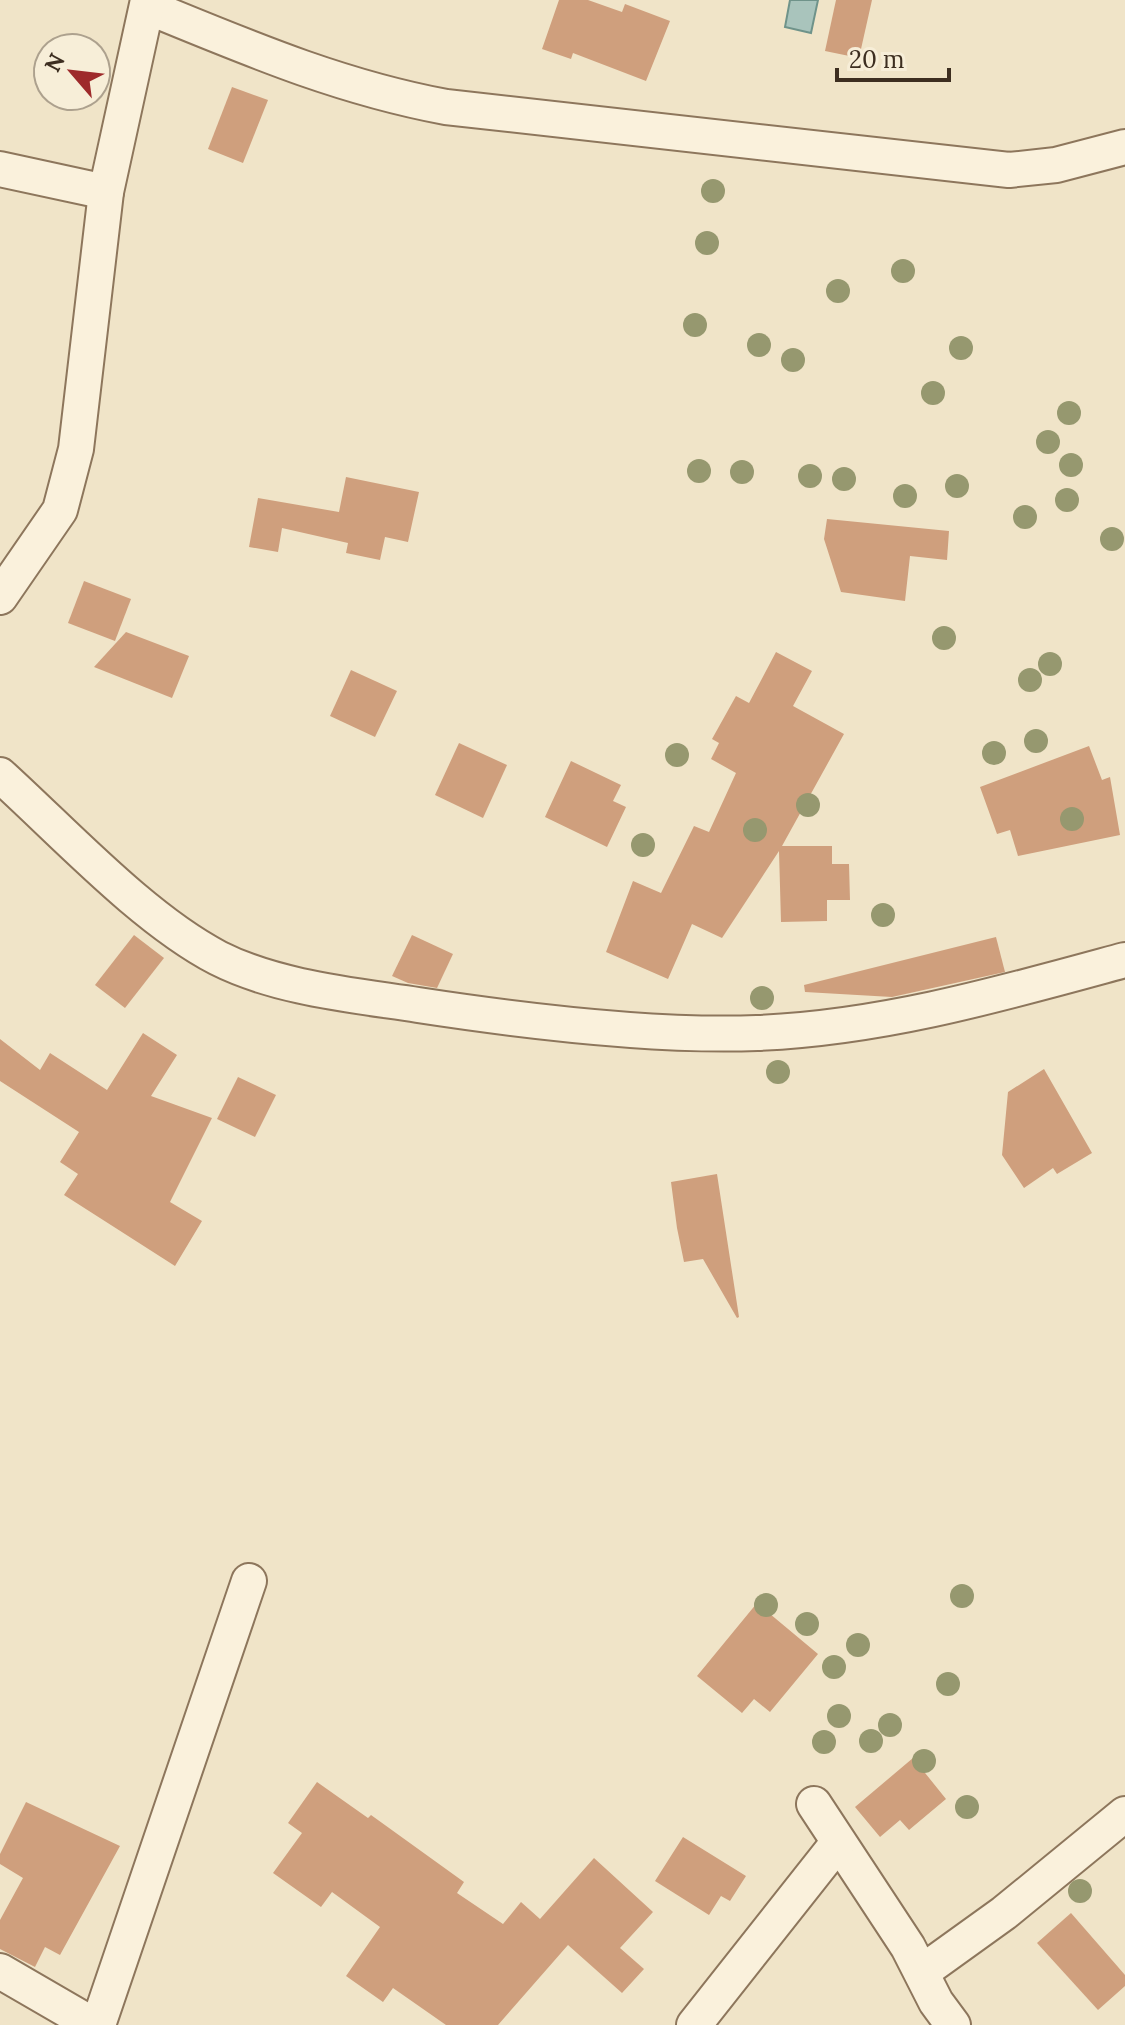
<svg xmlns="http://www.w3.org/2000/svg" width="1125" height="2025" font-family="Lora,serif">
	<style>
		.water { fill: #a9c4bc; stroke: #6f938a; stroke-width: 2 }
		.building { fill: #cf9f7d }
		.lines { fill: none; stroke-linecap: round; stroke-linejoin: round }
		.street-casing { stroke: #8d765c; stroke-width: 38 }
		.street { stroke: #faf1dc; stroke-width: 34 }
		.tree { fill: #96986f }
	</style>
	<rect width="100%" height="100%" fill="#f0e4c8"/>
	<polygon class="water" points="790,0 818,0 811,33 785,27"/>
	<g class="building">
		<polygon points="559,0 588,0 622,12 625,4 670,21 646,81 573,53 571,59 542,49"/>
		<polygon points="836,0 872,0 859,58 825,51"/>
		<polygon points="232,87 268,100 243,163 208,149"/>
		<polygon points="346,477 419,492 408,542 385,537 380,560 346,553 348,543 282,528 278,552 249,547 258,498 339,512"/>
		<polygon points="827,519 949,531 947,560 910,556 905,601 841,592 824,539"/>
		<polygon points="84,581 131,599 115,641 68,623"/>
		<polygon points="126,632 189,656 172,698 94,667"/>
		<polygon points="776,652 812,671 793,706 844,734 782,846 832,846 832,864 849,864 850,900 827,900 827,921 781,922 779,851 722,938 692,924 668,979 606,952 633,881 661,893 694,826 709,832 736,773 711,759 719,743 712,739 736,696 749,703"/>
		<polygon points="351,670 397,691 375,737 330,716"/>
		<polygon points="459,743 507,765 483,818 435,795"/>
		<polygon points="1089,746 1102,780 1110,777 1120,835 1018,856 1010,830 997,834 980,787"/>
		<polygon points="571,761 621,785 613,801 626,807 607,847 545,817"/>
		<polygon points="134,935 164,958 125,1008 95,985"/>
		<polygon points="412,935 453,954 437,988 408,983 392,976"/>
		<polygon points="996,937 1005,972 892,997 805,992 804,985"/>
		<polygon points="143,1033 177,1055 151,1096 212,1118 170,1202 202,1221 175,1266 64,1195 78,1174 60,1162 79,1132 0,1081 0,1039 40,1070 50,1053 107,1090"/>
		<polygon points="1044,1069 1092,1153 1057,1174 1053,1168 1024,1188 1002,1155 1008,1092"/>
		<polygon points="238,1077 276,1095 255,1137 217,1119"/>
		<polygon points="717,1174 739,1317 737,1318 703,1259 684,1262 677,1228 671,1182"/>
		<polygon points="757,1603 818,1654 770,1712 754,1699 742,1713 697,1676"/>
		<polygon points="913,1758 946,1799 909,1830 900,1820 880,1837 855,1807"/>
		<polygon points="317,1782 368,1818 371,1815 464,1882 457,1893 503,1924 521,1902 540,1919 594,1858 653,1912 620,1948 644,1969 622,1993 568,1945 498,2025 446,2025 393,1988 383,2002 346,1976 380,1927 332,1892 321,1907 273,1873 302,1833 288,1823"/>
		<polygon points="26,1802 120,1846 60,1955 45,1947 35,1967 0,1949 0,1920 23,1878 0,1864 0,1854"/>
		<polygon points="683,1837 746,1876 730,1901 721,1896 709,1915 655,1881"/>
		<polygon points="1071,1913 1125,1975 1125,1986 1098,2010 1037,1943"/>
	</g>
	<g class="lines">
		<defs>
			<g id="street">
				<path d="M148 7C248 48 339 87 446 107L1009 170 1056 165 1125 147"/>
				<polyline points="0,169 106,192"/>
				<polyline points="0,597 60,510 76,449 106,192 148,0"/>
				<path d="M0 775C64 833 143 919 218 958 277 988 353 995 418 1005 523 1021 651 1037 757 1033 883 1028 1004 993 1125 960"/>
				<polyline points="814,1804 908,1947 936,2002 953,2025"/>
				<polyline points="0,1971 93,2025"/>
				<polyline points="922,1972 1004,1913 1125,1814"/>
				<polyline points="98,2025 249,1581"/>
				<polyline points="694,2025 837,1844"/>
			</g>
		</defs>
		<use href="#street" class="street-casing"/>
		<use href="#street" class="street"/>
	</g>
	<g class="tree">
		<circle cx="713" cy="191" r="12"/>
		<circle cx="707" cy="243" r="12"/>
		<circle cx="903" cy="271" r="12"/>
		<circle cx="838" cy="291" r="12"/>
		<circle cx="695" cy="325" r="12"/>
		<circle cx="759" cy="345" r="12"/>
		<circle cx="961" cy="348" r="12"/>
		<circle cx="793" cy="360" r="12"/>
		<circle cx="933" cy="393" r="12"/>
		<circle cx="1069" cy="413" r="12"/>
		<circle cx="1048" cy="442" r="12"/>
		<circle cx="1071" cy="465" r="12"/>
		<circle cx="699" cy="471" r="12"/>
		<circle cx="742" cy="472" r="12"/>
		<circle cx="810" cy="476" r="12"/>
		<circle cx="844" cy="479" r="12"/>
		<circle cx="957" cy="486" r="12"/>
		<circle cx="905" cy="496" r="12"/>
		<circle cx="1067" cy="500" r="12"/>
		<circle cx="1025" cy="517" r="12"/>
		<circle cx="1112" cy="539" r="12"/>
		<circle cx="944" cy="638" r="12"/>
		<circle cx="1050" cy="664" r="12"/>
		<circle cx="1030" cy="680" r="12"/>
		<circle cx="1036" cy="741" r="12"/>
		<circle cx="994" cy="753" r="12"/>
		<circle cx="677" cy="755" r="12"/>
		<circle cx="808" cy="805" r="12"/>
		<circle cx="1072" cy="819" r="12"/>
		<circle cx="755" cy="830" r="12"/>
		<circle cx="643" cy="845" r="12"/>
		<circle cx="883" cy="915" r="12"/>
		<circle cx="762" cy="998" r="12"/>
		<circle cx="778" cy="1072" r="12"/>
		<circle cx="962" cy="1596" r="12"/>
		<circle cx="766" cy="1605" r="12"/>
		<circle cx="807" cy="1624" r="12"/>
		<circle cx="858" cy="1645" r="12"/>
		<circle cx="834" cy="1667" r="12"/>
		<circle cx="948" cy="1684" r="12"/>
		<circle cx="839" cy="1716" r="12"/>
		<circle cx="890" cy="1725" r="12"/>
		<circle cx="871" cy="1741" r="12"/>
		<circle cx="824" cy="1742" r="12"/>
		<circle cx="924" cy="1761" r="12"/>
		<circle cx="967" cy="1807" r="12"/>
		<circle cx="1080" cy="1891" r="12"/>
	</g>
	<g transform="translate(72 72) rotate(298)"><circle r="38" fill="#f7eed8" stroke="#ada18e" stroke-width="2"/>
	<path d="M0-6L14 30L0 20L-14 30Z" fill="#9e2a2b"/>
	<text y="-12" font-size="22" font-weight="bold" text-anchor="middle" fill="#3d2e20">N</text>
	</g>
	<path d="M837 68v12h112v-12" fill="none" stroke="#3d2e20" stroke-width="4"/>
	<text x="849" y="68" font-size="24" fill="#3d2e20" stroke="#f7eed8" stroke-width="6" paint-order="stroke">20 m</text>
</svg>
